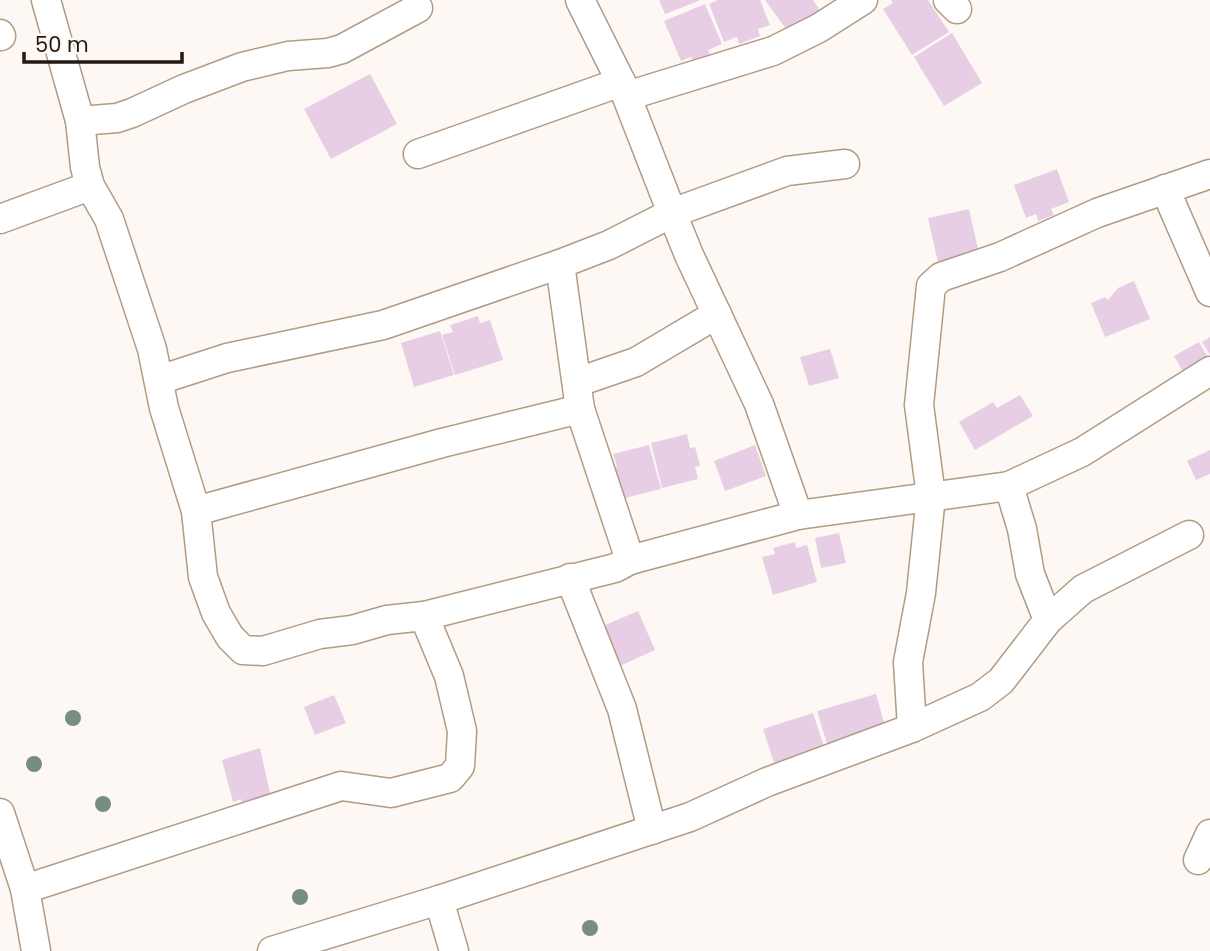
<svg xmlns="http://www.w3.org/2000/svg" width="1210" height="951" font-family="Poppins,sans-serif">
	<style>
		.building { fill: #e8cee5 }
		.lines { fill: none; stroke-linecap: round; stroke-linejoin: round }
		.minor-casing { stroke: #b29b83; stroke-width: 31 }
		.minor { stroke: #fff; stroke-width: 28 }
		.tree { fill: #788d82 }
	</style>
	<rect width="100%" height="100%" fill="#fdf8f3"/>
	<g class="building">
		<polygon points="659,0 701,0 665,14"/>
		<polygon points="718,0 760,0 770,25 758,29 760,36 739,44 737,37 724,42 709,4"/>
		<polygon points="765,0 813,0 820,10 789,33"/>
		<polygon points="891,0 928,0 949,32 912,55 883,9 893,3"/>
		<polygon points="705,4 722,44 708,50 710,54 693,61 691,57 681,61 664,21"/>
		<polygon points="952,33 982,83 944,106 914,57"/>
		<polygon points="370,74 397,124 331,159 304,109"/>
		<polygon points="1057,169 1069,202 1051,209 1054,215 1038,221 1036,214 1026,218 1014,185"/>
		<polygon points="969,209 980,258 939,267 928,218"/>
		<polygon points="1134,281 1150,319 1105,337 1091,303 1105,297 1108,300 1118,288"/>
		<polygon points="478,316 480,323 490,320 503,360 455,375 442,335 453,332 450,325"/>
		<polygon points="440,331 454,375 414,387 401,343"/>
		<polygon points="1210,337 1210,355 1202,342"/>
		<polygon points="1199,342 1210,361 1185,375 1174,356"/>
		<polygon points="830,349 839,378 809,386 800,357"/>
		<polygon points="1020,395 1033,416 975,450 959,422 993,402 997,408"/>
		<polygon points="687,434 690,448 695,447 700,466 695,467 698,479 662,488 651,443"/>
		<polygon points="649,445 661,489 625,498 622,488 617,489 612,468 617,467 613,454"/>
		<polygon points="755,445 766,476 725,491 714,461"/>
		<polygon points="1210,450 1210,474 1196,480 1187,461"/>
		<polygon points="839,533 846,563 821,568 815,538"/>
		<polygon points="795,542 796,548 807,545 817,582 773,595 762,557 775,554 773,548"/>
		<polygon points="638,611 655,650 620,666 603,626"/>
		<polygon points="876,694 888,737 830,754 817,711"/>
		<polygon points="334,695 346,723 315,735 304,707"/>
		<polygon points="813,713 826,752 776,769 763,729"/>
		<polygon points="260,748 270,793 243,808 241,799 233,802 222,760"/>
	</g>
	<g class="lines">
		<defs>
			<g id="minor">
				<polyline points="46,0 80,121 85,167 90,186 109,219 152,349 164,408 196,511 203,577 216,613 230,637 243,650 263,651 320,634 352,630 387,620 424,616 615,568 630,560 580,409 560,264"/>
				<polyline points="948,0 957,9"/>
				<polyline points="0,34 1,36"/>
				<polyline points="627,96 773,51 819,28 863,0"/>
				<polyline points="80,121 117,118 132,113 184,89 242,67 288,56 328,53 342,49 418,8"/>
				<polyline points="418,154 621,82"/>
				<polyline points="1165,189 1210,292"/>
				<polyline points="0,219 90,186"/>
				<polyline points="159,380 227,358 383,325 560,264 609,245 672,213 621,82 580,0"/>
				<polyline points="578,382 636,362 717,314"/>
				<polyline points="1009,486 1022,529 1030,574 1048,620"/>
				<polyline points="196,511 442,443 580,409"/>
				<polyline points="798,515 759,404 689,255 672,213 787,171 845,164"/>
				<polyline points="630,560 798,515 1009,486 1082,452 1210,371"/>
				<polyline points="570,578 622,709 652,830"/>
				<polyline points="912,728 908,662 921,593 931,496 919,405 931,286 941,277 1000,257 1097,213 1210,174"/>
				<polyline points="0,813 25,889 36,951"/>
				<polyline points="1198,860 1210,834"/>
				<polyline points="25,889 341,786 391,793 450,778 460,766 462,731 449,676 424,616"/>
				<polyline points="439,900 454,951"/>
				<polyline points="272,951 439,900 690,817 767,782 912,728 980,697 1001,681 1048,620 1083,589 1189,535"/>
			</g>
		</defs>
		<use href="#minor" class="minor-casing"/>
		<use href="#minor" class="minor"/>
	</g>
	<g class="tree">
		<circle cx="73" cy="718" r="8"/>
		<circle cx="34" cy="764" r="8"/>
		<circle cx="103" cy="804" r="8"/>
		<circle cx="300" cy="897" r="8"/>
		<circle cx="590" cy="928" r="8"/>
	</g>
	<path d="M24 52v10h158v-10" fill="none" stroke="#231a11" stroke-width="3.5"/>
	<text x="35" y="52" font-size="21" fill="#231a11" stroke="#fdf8f3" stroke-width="5" paint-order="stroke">50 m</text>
</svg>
